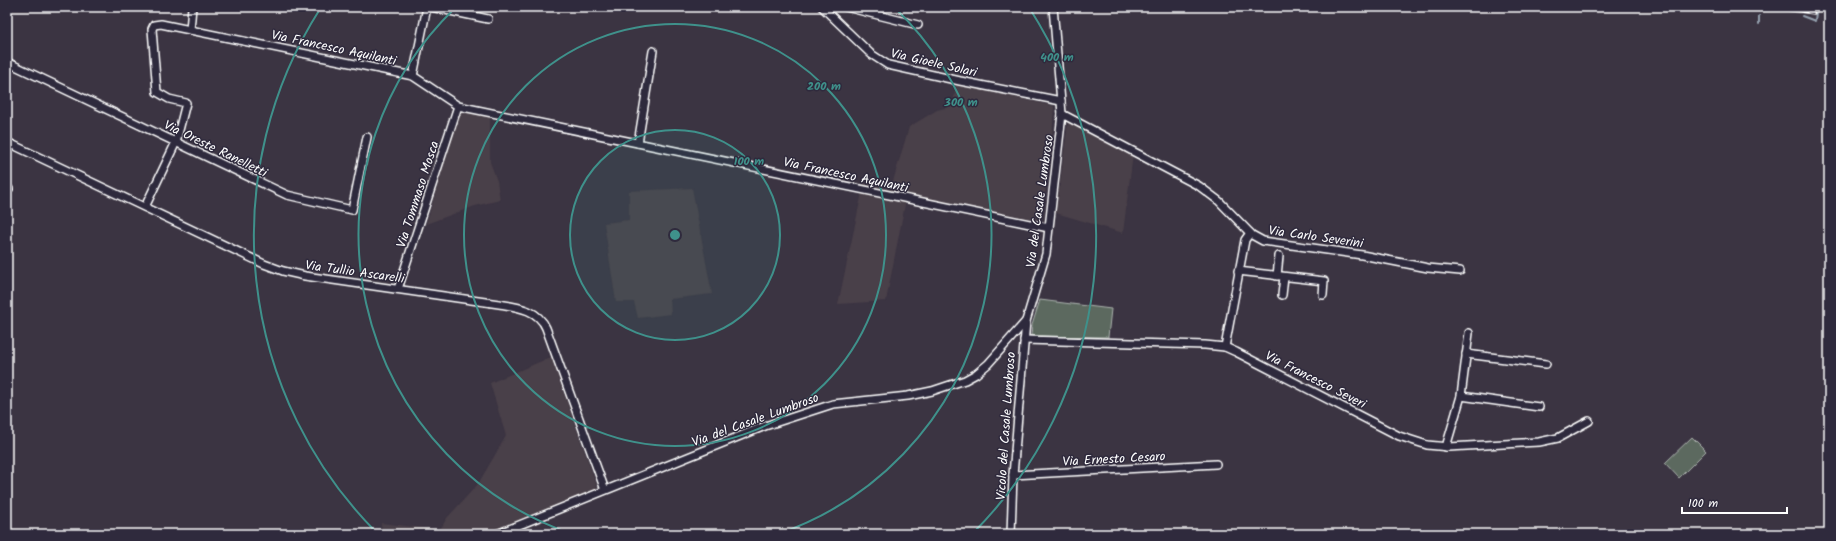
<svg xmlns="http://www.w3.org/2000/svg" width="1836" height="541" font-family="Kalam,sans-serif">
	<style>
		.built { fill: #493f48 }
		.green { fill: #5b695f; stroke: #adb4af }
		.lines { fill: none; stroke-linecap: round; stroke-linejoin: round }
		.stream { stroke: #95a1af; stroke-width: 2 }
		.minor-casing { stroke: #fff; stroke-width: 10 }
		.minor { stroke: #2f2a3d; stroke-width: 7 }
		.rail-casing { stroke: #fff; stroke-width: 3.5 }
		.rail { stroke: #2f2a3d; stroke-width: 2; stroke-dasharray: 6; stroke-linecap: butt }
		.ring { fill: none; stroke: #3f918b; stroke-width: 2 }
		.labels { text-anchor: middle; stroke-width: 3; stroke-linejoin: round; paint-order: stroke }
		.street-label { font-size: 13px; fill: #fff; stroke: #2f2a3d }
		.centre { fill: #3f918b; stroke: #2f2a3d; stroke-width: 2 }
		.ring-label { font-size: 12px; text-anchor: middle; font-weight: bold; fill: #3f918b; stroke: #2f2a3d; stroke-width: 3; stroke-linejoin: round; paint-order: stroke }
	</style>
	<rect width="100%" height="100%" fill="#3b3442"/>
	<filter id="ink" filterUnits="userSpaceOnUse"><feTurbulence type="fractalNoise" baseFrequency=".025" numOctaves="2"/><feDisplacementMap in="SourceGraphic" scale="8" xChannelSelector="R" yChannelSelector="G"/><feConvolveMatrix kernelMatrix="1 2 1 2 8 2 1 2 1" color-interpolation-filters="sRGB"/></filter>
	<g filter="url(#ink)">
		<g class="built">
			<polygon points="956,84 1054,106 1051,153 1041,221 907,194 886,301 838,304 864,183 891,188 909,127 937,110 953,106"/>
			<polygon points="460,111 490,117 490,162 497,181 500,200 475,206 426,224"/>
			<polygon points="1068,122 1133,154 1123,233 1056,213"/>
			<polygon points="692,188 712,294 670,299 671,314 638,318 634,302 616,302 604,223 629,220 629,191"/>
			<polygon points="551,357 598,489 501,527 489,534 382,534 381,523 432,529 438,533 447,518 478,484 506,436 490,383"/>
		</g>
		<g class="green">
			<polygon points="1040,300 1111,309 1108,337 1031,336 1032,325"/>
			<polygon points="1692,437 1706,451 1679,478 1665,463"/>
		</g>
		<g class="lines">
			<g class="stream">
				<polyline points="1802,16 1815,21 1817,7"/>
				<polyline points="1759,24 1759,16"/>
			</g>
			<defs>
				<g id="minor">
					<polyline points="431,7 488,19"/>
					<polyline points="822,7 871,54 888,65 960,81 1061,101"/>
					<polyline points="846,7 918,25"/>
					<polyline points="190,30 192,7"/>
					<polyline points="7,62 287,195 352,210 367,137"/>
					<polyline points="413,76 427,7"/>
					<polyline points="1062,114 1199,186 1219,201 1252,235 1263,241 1362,255 1428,268 1460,271"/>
					<path d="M7 142 264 264 283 271 305 276 499 304C517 307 538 309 546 328L605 490"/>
					<polyline points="638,143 653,51"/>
					<polyline points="7,188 9,189"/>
					<polyline points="145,207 176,142 186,103 169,99 157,92 152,29 154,25 161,24 413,76 458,106 1049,228"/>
					<polyline points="1238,271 1324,281 1323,295"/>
					<polyline points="1277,276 1279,256"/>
					<polyline points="398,289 458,106"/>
					<polyline points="1282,295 1284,277"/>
					<polyline points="1024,340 1205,345 1225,347 1236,352 1399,436 1427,445 1449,447 1539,442 1558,438 1589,421"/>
					<polyline points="1225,347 1245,240 1250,233"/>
					<polyline points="1466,354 1546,364"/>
					<polyline points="1461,396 1539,407"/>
					<polyline points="1446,447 1461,396 1469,333"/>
					<polyline points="1013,475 1216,464"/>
					<polyline points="497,534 765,426 833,404 908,396 932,391 965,380 976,374 988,364 1026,321 1046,254 1062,114 1053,7"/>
					<polyline points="1011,534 1013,475 1026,321"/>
				</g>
			</defs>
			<use href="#minor" class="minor-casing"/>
			<use href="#minor" class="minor"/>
			<defs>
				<polyline id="rail" points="1772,7 1814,13"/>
			</defs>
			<use href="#rail" class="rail-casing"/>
			<use href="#rail" class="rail"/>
		</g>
	</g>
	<circle cx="675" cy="235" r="105" fill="#3f918b" fill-opacity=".12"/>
	<g class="ring">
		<circle cx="675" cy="235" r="105"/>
		<circle cx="675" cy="235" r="211"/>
		<path d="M572 534A316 316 0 0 1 455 8M895 8A316 316 0 0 1 778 534"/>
		<path d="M377 533A421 421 0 0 1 320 9M1030 9A421 421 0 0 1 973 533"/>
	</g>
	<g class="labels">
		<g class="street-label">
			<text transform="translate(334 47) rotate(12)" y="5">Via Francesco Aquilanti</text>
			<text transform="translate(934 62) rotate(13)" y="5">Via Gioele Solari</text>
			<text transform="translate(216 148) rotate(26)" y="5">Via Oreste Ranelletti</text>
			<text transform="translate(846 174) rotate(12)" y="5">Via Francesco Aquilanti</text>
			<text transform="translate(417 194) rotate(-72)" y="5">Via Tommaso Mosca</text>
			<text transform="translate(1039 201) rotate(-82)" y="5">Via del Casale Lumbroso</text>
			<text transform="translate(1316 236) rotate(8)" y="5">Via Carlo Severini</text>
			<text transform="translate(355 271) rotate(8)" y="5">Via Tullio Ascarelli</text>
			<text transform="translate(1316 379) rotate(27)" y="5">Via Francesco Severi</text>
			<text transform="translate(755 419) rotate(-20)" y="5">Via del Casale Lumbroso</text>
			<text transform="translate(1005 426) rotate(-86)" y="5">Vicolo del Casale Lumbroso</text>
			<text transform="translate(1114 458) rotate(-3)" y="5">Via Ernesto Cesaro</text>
		</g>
	</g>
	<circle cx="675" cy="235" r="6" class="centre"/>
	<g class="ring-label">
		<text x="1057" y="61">400 m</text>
		<text x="824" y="90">200 m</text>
		<text x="961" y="106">300 m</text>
		<text x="749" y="165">100 m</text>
	</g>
	<rect width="1836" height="541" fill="none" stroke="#2f2a3d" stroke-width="24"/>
	<rect x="12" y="12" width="1812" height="517" fill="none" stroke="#fff" stroke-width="1.5" filter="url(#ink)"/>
	<path d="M1682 507v6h105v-6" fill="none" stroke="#ffffff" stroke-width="2"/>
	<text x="1688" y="507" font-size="12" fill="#ffffff" stroke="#2f2a3d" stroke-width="3" paint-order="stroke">100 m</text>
</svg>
